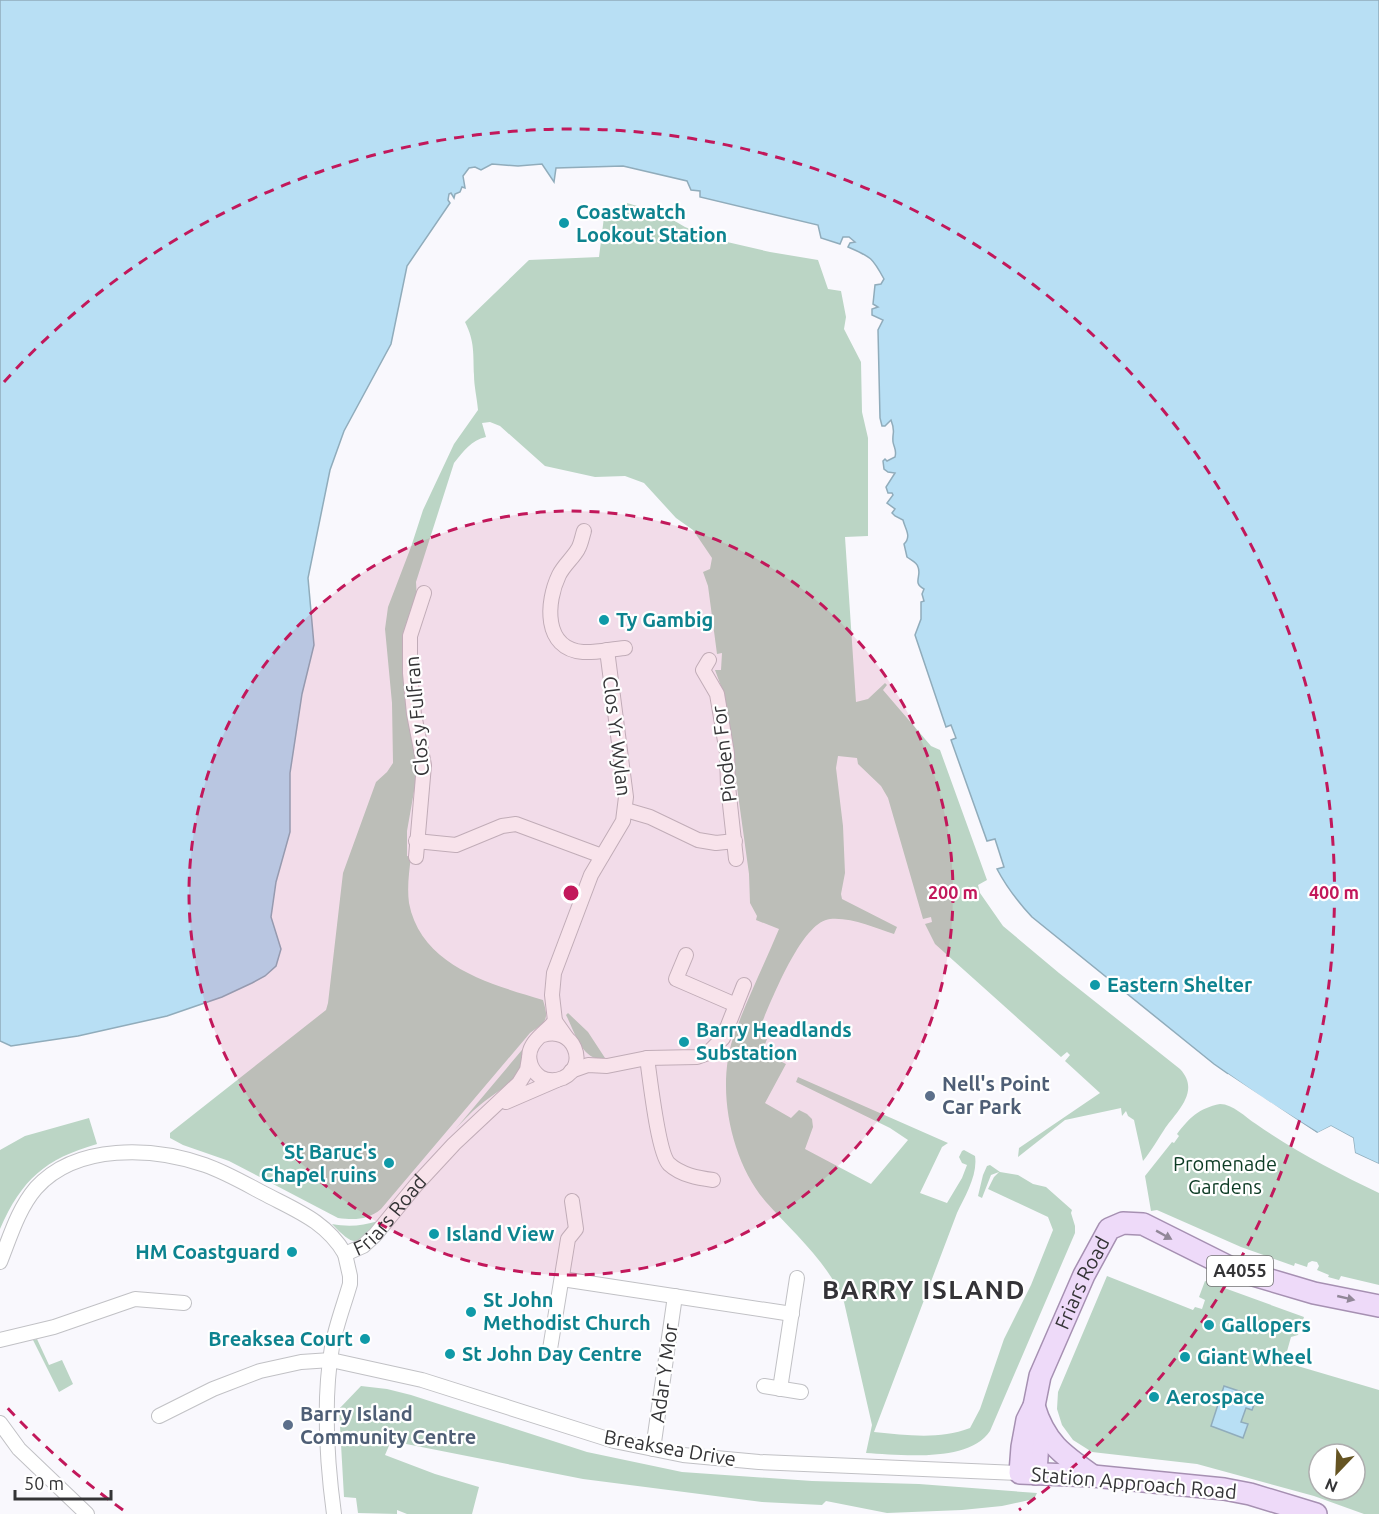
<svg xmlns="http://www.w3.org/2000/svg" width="1379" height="1514" font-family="Ubuntu,sans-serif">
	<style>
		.green { fill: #bbd5c5; fill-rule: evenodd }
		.water { fill: #b8dff4; stroke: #90acbb; stroke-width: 1.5 }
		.pier { fill: #f9f8fd }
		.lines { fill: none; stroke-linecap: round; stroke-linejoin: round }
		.street-casing { stroke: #c1c1c5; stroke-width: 16 }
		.primary-casing { stroke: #a690b2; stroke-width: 24 }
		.street { stroke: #fff; stroke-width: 14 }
		.primary { stroke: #eedaf9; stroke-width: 21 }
		.oneway { fill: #918798 }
		.ring { fill: none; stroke: #c2185b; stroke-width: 3; stroke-dasharray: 10 8 }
		.culture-dot { fill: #0f9aa8; stroke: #fff; stroke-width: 2 }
		.service-dot { fill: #5c6f8a; stroke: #fff; stroke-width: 2 }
		.labels { text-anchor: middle; stroke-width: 4.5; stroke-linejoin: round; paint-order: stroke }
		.shield { fill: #fff; stroke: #717172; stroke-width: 1.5 }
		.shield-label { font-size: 18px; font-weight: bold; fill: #343436 }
		.culture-label { font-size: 20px; font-weight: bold; fill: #0d838f; stroke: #fff; text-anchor: start }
		.street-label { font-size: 20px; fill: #343436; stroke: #fff }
		.service-label { font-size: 20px; font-weight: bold; fill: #4e5e75; stroke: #fff; text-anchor: start }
		.park-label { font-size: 20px; fill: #0c3b24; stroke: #fff }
		.district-label { font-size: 26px; font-weight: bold; letter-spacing: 1.5px; fill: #343337; stroke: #fff }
		.centre { fill: #c2185b; stroke: #fff; stroke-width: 3 }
		.ring-label { font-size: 18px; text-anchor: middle; font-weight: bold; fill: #c2185b; stroke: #fff; stroke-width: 4.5; stroke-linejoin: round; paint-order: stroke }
	</style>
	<rect width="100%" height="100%" fill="#f9f8fd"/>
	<g class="green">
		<path d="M627 203 661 213 685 227 714 239 770 252 818 260 828 289 841 291 846 317 844 329 861 362 862 412 868 438V536L845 537 856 702 868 699 885 683 887 685 883 690 931 746 940 750 987 880 978 885 980 893 1003 926 1059 973 1180 1069C1202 1092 1174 1114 1164 1130 1158 1139 1151 1151 1143 1161L1134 1120 1128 1116 1126 1111 1122 1116 1121 1108 1065 1120 1018 1157 1019 1148 1100 1093 1065 1061 1070 1055 1067 1052 1061 1057 935 944 925 924 932 922 931 917 923 919 888 798 881 786 858 764 857 758 838 756 836 768 843 826 845 873 841 894 842 899 897 927 894 934C875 928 851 917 830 919 800 922 769 1008 757 1034L767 1039 762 1052 786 1064 765 1103 791 1118 799 1110 807 1114 812 1119 813 1127 805 1149 871 1184 908 1140 890 1128 796 1082 798 1077 948 1143 942 1147 920 1193 947 1203 962 1178 967 1165 962 1163 959 1157 962 1151 964 1150 975 1156C978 1175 965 1196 957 1213L874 1432C907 1435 938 1440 970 1428L980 1409 1004 1339 1031 1285 1053 1230 1048 1217 988 1189 994 1177 999 1172 991 1175 982 1198 978 1196 983 1175 987 1166 990 1165 1000 1172 1018 1175 1033 1184 1046 1187 1072 1210 1071 1213 1075 1226V1233L990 1431C969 1463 900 1455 866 1453L872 1425 844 1302C831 1266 792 1231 766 1202 731 1161 716 1090 733 1038 746 1001 764 965 779 929L756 920 757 916 750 903 749 874 736 780 733 775 725 697 715 670H721L722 653 717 654 708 586 703 572 710 569 712 558 693 530 676 518 644 483 625 476 595 477 545 466 500 426 490 422 482 423 486 437C471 440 464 451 454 463L416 582 417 600 413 611 417 762 416 780 407 831V856L411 857C409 872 407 888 409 903 421 966 490 984 543 1000 549 1020 547 1021 530 1033L381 1209C368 1220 355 1220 338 1218L229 1161 183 1145 170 1138V1133L326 1010 328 1003 343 873 376 782 387 772 393 763 392 703 385 629 388 607 411 547 423 510 454 444 478 410C477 398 474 386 474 375 473 354 475 342 465 322L529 260 599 257 604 217H618L627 208Z"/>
		<path d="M568 1013 588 1032 605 1058C583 1064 574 1030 566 1015Z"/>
		<path d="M527 1044C521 1084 508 1082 480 1105 470 1113 461 1123 453 1132Z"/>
		<path d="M1220 1104C1233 1104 1245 1117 1256 1124 1293 1150 1337 1173 1379 1193V1285L1341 1276 1339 1280 1328 1277 1329 1275 1317 1270 1319 1266 1317 1262 1312 1261 1308 1263 1307 1267 1295 1263 1294 1266 1241 1247 1157 1210 1151 1211 1145 1176 1172 1142 1174 1143 1179 1136 1177 1134C1189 1118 1199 1108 1220 1104Z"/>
		<path d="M89 1118 97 1144C45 1159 22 1179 0 1229V1150L25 1136Z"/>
		<path d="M378 1221C357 1246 355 1248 332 1224 348 1227 362 1226 378 1221Z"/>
		<path d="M1107 1276 1193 1310 1195 1307 1202 1309 1205 1300 1199 1297 1205 1281 1304 1317 1298 1335 1291 1337 1284 1362 1379 1390V1514H1364L1314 1496 1197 1464 1092 1452 1073 1440 1062 1425 1057 1409 1058 1392ZM1319 1454H1355V1490H1319Z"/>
		<polygon points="37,1339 49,1365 62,1360 73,1384 59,1392 33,1340"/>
		<polygon points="361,1386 387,1389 411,1395 587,1452 682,1472 812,1481 919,1484 1037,1493 1034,1499 1002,1506 962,1510 887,1513 826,1501 822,1505 762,1502 583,1479 391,1441 385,1455 435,1474 479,1487 472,1514 407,1514 397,1510 397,1514 358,1513 356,1498 344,1497 339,1409"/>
	</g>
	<g class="water">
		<path d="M0 0H1379V1164L1355 1153 1353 1138 1331 1126 1318 1133 1264 1099 1214 1064 1032 917C1018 902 1007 888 997 869L1004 867 995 839 987 841 951 740 956 738 951 725 946 727 915 635 921 619V602L924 601 922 594 924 589C912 583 922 576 918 567 917 562 911 560 907 557L904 544C912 536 905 529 903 520L895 516 892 513 895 509 887 503 893 495 892 493H888L886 487 895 473 888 472 884 469 883 461 885 459 887 461 895 457C897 450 894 448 893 442 892 431 896 433 891 420L885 426H882L880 418 878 330 883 320 872 315V309L878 307 873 304 875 285 881 284 884 279C872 257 871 257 848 247L850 243 855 242 849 237H843L840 244 821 238 818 225 700 197V191L691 190 687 181 623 166 556 168 554 182 542 164 518 166 492 164 481 170 475 167 469 168 463 176 465 188 462 187 460 192 455 194 454 198 451 193 449 194 448 200 450 203 407 266 391 344 344 431 330 470 308 578 314 645 302 694 290 773V832L276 882 271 917 281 949 276 966 265 976 252 983 222 997 167 1016 78 1036 11 1046 0 1041Z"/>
		<polygon points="1224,1386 1257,1397 1252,1410 1246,1408 1241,1422 1248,1424 1243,1438 1211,1426"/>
	</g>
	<polygon class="pier" points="1228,1074 1317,1133 1331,1126 1353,1138 1355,1153 1379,1164 1379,1167 1353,1154 1351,1140 1331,1128 1317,1135 1249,1092 1226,1076"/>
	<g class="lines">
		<defs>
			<g id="street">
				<path d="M584 531C582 537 581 544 578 549 573 558 564 565 559 575 546 602 543 649 583 652 596 653 611 649 625 648"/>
				<polyline points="709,660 703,670 717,694 727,753 728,786 736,859"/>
				<polyline points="626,810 650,817 698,840 716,843 735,841"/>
				<polyline points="416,841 456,845 502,826 516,824 602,856"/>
				<polyline points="416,857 424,765 414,714 410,673 410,636 424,593"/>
				<polyline points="686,955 676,979 736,1005"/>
				<path d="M543 1035C573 1025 590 1065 563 1078 556 1081 547 1081 540 1077 535 1073 531 1068 530 1062 525 1043 545 1034 555 1021"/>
				<polyline points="567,1038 555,1021 552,995 554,973 591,875 623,821 626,797 607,650"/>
				<path d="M647 1058C650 1078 658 1153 669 1164 681 1175 698 1178 713 1180"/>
				<polyline points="571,1071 588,1065 607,1066 647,1058 697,1057 708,1053 723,1038 744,985"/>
				<polyline points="506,1102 557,1080"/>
				<path d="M0 1262C10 1237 18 1209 36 1188 77 1143 153 1147 205 1165 225 1172 244 1183 263 1193 295 1210 326 1221 345 1254"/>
				<polyline points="562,1279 792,1314"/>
				<polyline points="0,1340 54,1327 135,1299 184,1303"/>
				<polyline points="550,1349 568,1239 576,1229 572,1201"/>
				<polyline points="764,1386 801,1392"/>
				<polyline points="780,1389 797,1278"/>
				<polyline points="159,1416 213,1389 260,1371 301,1362 331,1360 422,1380 614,1441 683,1455 759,1462 1020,1473"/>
				<polyline points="0,1423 19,1449 87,1514"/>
				<polyline points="653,1449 675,1296"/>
				<path id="s1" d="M334 1514C327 1462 323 1399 332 1347 336 1325 344 1305 350 1284V1276L345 1254 363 1246 375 1235 416 1185 454 1144 519 1083 527 1070 529 1058"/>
			</g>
			<g id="primary">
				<path d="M1034 1406C1045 1443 1063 1455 1093 1476"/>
				<polyline points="1036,1474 1039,1423"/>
				<path id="s2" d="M1316 1514 1250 1494 1224 1489 1093 1476 1020 1473 1022 1447 1027 1420 1034 1406 1040 1376 1084 1275 1109 1229 1123 1223 1143 1224 1233 1269 1314 1293 1379 1306"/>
			</g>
		</defs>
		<use href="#street" class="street-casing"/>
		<use href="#primary" class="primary-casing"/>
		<use href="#street" class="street"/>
		<use href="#primary" class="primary"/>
	</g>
	<defs><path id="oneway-solid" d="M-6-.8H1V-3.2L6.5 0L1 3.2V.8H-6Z" transform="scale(1.5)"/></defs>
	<g class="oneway">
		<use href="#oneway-solid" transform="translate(1164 1235) rotate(29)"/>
		<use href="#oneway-solid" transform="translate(1346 1298) rotate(13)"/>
	</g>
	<circle cx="571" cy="893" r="382" fill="#c2185b" fill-opacity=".12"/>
	<g class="ring">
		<circle cx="571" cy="893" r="382"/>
		<path d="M123 1510A763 763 0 0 1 4 1404M4 382A763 763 0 1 1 1019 1510"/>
	</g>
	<g class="culture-dot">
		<circle cx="564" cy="223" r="6"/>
		<circle cx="604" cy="620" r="6"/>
		<circle cx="1095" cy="985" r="6"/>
		<circle cx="684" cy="1042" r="6"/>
		<circle cx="389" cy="1163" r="6"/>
		<circle cx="434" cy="1234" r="6"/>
		<circle cx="292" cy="1252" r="6"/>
		<circle cx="471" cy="1312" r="6"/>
		<circle cx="1209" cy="1325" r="6"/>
		<circle cx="365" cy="1339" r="6"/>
		<circle cx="450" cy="1354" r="6"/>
		<circle cx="1185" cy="1357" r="6"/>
		<circle cx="1154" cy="1397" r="6"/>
	</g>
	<g class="service-dot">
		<circle cx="930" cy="1096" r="6"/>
		<circle cx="288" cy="1425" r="6"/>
	</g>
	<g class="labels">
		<rect class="shield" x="1207" y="1256" width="66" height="30" rx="4.5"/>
		<g class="shield-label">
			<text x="1240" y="1277">A4055</text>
		</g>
		<g class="culture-label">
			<text x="576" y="219">Coastwatch<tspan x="576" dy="23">Lookout Station</tspan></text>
			<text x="616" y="627">Ty Gambig</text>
			<text x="1107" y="992">Eastern Shelter</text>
			<text x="696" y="1037">Barry Headlands<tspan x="696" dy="23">Substation</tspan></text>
			<text x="377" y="1159" text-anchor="end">St Baruc's<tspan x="377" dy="23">Chapel ruins</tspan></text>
			<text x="446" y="1241">Island View</text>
			<text x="280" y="1259" text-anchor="end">HM Coastguard</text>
			<text x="483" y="1307">St John<tspan x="483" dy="23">Methodist Church</tspan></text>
			<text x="1221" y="1332">Gallopers</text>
			<text x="353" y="1346" text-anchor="end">Breaksea Court</text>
			<text x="462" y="1361">St John Day Centre</text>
			<text x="1197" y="1364">Giant Wheel</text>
			<text x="1166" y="1404">Aerospace</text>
		</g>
		<g class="street-label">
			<text transform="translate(417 716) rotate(-95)" y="7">Clos y Fulfran</text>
			<text transform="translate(617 736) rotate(83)" y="7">Clos Yr Wylan</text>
			<text transform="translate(724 754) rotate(-97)" y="7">Pioden For</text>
			<text dy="7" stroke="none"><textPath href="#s1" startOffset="324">Friars Road</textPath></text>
			<text dy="7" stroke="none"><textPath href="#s2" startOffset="502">Friars Road</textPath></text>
			<text transform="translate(664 1373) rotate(-82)" y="7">Adar Y Mor</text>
			<text transform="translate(670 1448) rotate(10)" y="7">Breaksea Drive</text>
			<text transform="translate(1134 1483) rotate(5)" y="7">Station Approach Road</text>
		</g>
		<g class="service-label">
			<text x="942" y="1091">Nell's Point<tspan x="942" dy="23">Car Park</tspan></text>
			<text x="300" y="1421">Barry Island<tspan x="300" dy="23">Community Centre</tspan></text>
		</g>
		<g class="park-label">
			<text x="1225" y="1171">Promenade<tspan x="1225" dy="23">Gardens</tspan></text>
		</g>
		<g class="district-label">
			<text x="924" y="1299">BARRY ISLAND</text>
		</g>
	</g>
	<circle cx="571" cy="893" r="9" class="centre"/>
	<g class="ring-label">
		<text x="953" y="899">200 m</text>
		<text x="1334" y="899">400 m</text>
	</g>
	<g transform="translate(1337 1472) rotate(203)"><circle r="28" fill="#ffffff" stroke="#aeaeaf" stroke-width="1.5"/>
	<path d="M0-4.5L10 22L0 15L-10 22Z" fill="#655422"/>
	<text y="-9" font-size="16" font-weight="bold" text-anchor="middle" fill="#343436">N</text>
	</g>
	<path d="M15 1490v9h96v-9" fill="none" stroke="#343436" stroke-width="3"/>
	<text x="24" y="1490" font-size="18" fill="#343436" stroke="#ffffff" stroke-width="4.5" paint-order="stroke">50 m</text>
</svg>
